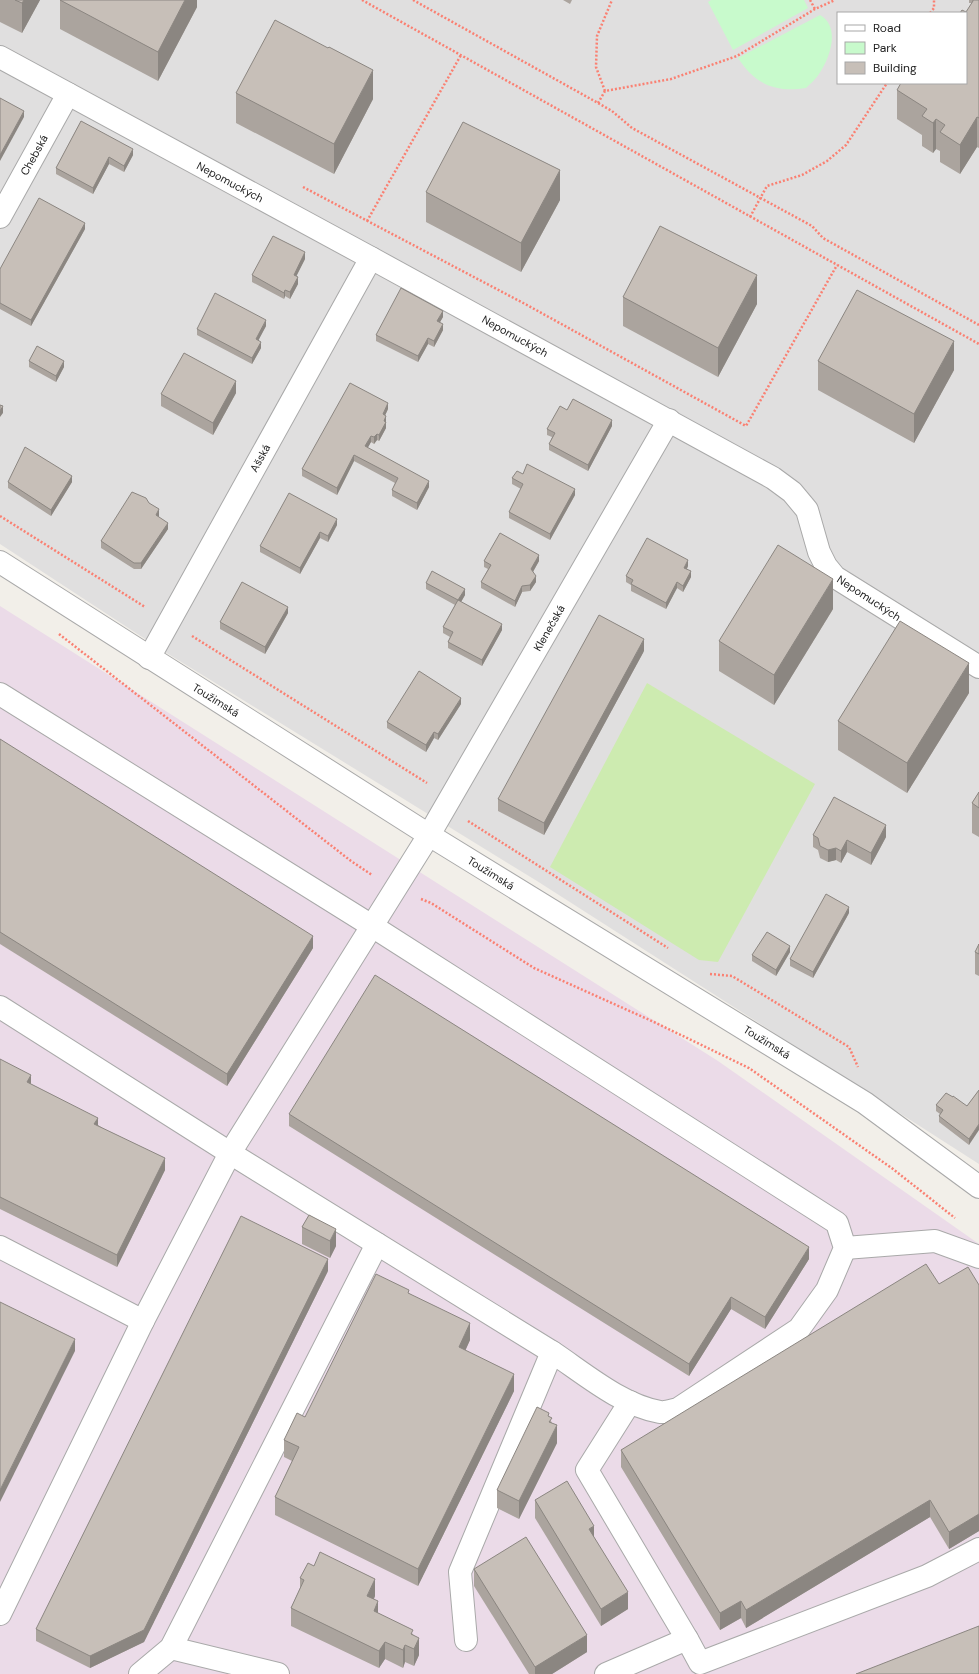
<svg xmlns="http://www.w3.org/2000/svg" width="979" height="1674" font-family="'DM Sans',sans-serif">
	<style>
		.residential { fill: #e0dfdf; fill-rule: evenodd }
		.industrial { fill: #ebdbe8 }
		.grass { fill: #cdebb0 }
		.park { fill: #c8facc }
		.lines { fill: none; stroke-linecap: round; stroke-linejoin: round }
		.minor-casing { stroke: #a9a9a9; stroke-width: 24 }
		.path { stroke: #fa8072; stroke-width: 2.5; stroke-dasharray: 2 2; stroke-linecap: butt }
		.minor { stroke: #fff; stroke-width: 22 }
		.wall { fill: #aba49e }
		.shaded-wall { fill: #8b8681 }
		.building { fill: #c7bfb8; stroke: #8b8681 }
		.labels { text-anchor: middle; stroke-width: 3.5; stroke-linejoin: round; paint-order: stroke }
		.street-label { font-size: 11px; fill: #222; stroke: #fff }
	</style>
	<rect width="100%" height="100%" fill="#f2efe9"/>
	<path class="residential" d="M0 0H979V1164L537 881 165 652 0 544ZM838 13H966V83H838Z"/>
	<polygon class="industrial" points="0,606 718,1061 979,1244 979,1674 0,1674"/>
	<polygon class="grass" points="647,683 815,784 718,962 699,960 550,867"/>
	<g class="park">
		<polygon points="711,0 804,0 808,8 733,50 708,2"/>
		<path d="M820 15C841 27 830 58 819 74 816 79 810 84 806 88 775 93 755 84 738 58Z"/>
	</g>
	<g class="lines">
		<defs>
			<g id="minor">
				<polyline points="0,57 371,258 773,478 792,492 807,510 819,552 826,566 835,577 979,667"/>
				<polyline points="0,217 68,94"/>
				<polyline points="0,562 429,835 865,1103 979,1187"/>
				<polyline points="149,658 371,258"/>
				<path d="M0 694 372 926 837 1223 845 1248 827 1290 799 1329 678 1409C673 1410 665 1413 660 1412 621 1405 585 1374 552 1352L230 1153 0 1007"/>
				<polyline points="0,1247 143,1321"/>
				<polyline points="845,1248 935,1241 979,1257"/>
				<polyline points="630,1402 587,1470 687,1639 700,1663 927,1576 979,1549"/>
				<polyline points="0,1614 143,1321 230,1153 429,835 669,420"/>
				<polyline points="466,1640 460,1572 552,1352"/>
				<polyline points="171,1648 278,1674"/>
				<polyline points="140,1674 171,1648 377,1244"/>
				<polyline points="606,1674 687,1639"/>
			</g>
		</defs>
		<use href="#minor" class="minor-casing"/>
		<g class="path">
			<polyline points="362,0 979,344"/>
			<polyline points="413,0 598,103 612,111 632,128 812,226 823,238 979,325"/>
			<polyline points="810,0 815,9"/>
			<polyline points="930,13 934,8 934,0"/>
			<polyline points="605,91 596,67 597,36 612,0"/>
			<polyline points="598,103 605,91 671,79 737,56 815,9 835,0"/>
			<polyline points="303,187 527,305 746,426 837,265"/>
			<polyline points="750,217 767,186 802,175 827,161 846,145 887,83"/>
			<polyline points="367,221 461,55"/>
			<polyline points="0,516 145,607"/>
			<polyline points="59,634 351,861 372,875"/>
			<polyline points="192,636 427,783"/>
			<polyline points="468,821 668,948"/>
			<polyline points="421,899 431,903 534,968 654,1022 749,1068 893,1169 955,1218"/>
			<polyline points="710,974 732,976 849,1047 858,1067"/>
		</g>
		<use href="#minor" class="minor"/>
	</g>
	<g class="wall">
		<polygon points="0,0 40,0 22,33 0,22"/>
		<polygon points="60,0 197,0 197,7 158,81 60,29"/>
		<polygon points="563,0 572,0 570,4"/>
		<polygon points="969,0 979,0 979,148 977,147 960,174 940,162 940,151 936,149 933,153 922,146 922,135 897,119 897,90 966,83 966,12 972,3 969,3"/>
		<polygon points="236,93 373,99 334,174 236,123"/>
		<polygon points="81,121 133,155 124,172 109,164 93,194 56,174 56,168"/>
		<polygon points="426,192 560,200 521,272 426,222"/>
		<polygon points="85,229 31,326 0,309 0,269"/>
		<polygon points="305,259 296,276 298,284 290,299 285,296 284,299 252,282 252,275"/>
		<polygon points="623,297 757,304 718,377 623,326"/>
		<polygon points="443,317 440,322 443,330 434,347 428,344 418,362 376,341 376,335"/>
		<polygon points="266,326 258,340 261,348 252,364 197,335 197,329"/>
		<polygon points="29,361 64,367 56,382 29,367"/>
		<polygon points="818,361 954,370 914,443 818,390"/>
		<polygon points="236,393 213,435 161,406 161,394"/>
		<polygon points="388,409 385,415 386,422 386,428 379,441 377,440 374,444 371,442 367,448 429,487 417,510 392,496 392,490 395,483 354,461 337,495 302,476 302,469"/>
		<polygon points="567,410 612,426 588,471 549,450 549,444 552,437 547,435 547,429"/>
		<polygon points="512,478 575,495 550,540 509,518 509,512 521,489 512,484"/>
		<polygon points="8,482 72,482 51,516 8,488"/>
		<polygon points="149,503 159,516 158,517 168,529 141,569 134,569 101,548 101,541"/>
		<polygon points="337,525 328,542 320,538 300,574 260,552 260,546"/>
		<polygon points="484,561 539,561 533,572 536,582 530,591 522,592 515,607 481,588 481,582 488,569 484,567"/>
		<polygon points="688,566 687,569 691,577 683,592 677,588 666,609 631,591 631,585 626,582 626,576"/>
		<polygon points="426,583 465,595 461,602 502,630 482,666 448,648 448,642 450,637 443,633 443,627 455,605 426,589"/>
		<polygon points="833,609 774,705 719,671 719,641"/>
		<polygon points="288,613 265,654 220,629 220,622"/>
		<polygon points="644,651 544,835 498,811 498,799"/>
		<polygon points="969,693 907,793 838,750 838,721"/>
		<polygon points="461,704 438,740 434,738 426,752 387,728 387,722"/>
		<polygon points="0,739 313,948 227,1086 0,944"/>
		<polygon points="979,792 979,837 972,833 972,803"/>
		<polygon points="813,835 886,837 871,865 847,852 841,863 836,860 828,862 820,858 818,850 813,847"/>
		<polygon points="849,913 813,978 790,966 790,959"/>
		<polygon points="979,944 979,976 975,974 975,952"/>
		<polygon points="790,952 776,976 752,961 752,955"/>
		<polygon points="0,1059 31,1085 98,1125 165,1170 117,1267 0,1209"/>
		<polygon points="979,1090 969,1145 939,1122 939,1116 940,1114 936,1111 936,1105 967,1106"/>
		<polygon points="289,1114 809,1259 765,1329 731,1309 689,1376 289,1126"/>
		<polygon points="309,1215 336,1246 330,1258 302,1244 302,1227"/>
		<polygon points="328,1271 144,1642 90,1668 36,1641 36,1629"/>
		<polygon points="939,1284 979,1285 979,1531 949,1549 930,1517 746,1628 741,1618 720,1630 621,1467 621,1450"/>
		<polygon points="409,1293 470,1340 465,1350 514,1391 418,1586 275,1515 275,1497 292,1461 284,1457 284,1440 305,1417"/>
		<polygon points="549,1417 552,1423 557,1443 519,1519 497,1508 497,1490"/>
		<polygon points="535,1500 628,1609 601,1626 535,1518"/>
		<polygon points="474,1569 587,1652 552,1674 529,1674 474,1586"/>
		<polygon points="300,1578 375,1596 374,1599 378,1613 413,1634 419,1655 414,1666 405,1662 403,1668 385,1659 379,1668 291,1626 291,1608 300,1588"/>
	</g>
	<g class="shaded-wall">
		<polygon points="24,0 40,0 22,33 22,3"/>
		<polygon points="185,0 197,0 197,7 158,81 158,52"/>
		<polygon points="373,70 373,99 334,174 334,144"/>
		<polygon points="24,111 24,117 0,161 0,155"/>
		<polygon points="977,117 977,147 960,174 960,145"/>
		<polygon points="936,119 936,149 933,153 933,123"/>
		<polygon points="133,149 133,155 124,172 124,166"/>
		<polygon points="109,157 109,164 93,194 93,188"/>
		<polygon points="560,170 560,200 521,272 521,243"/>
		<polygon points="85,223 85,229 31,326 31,320"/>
		<polygon points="305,252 305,259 294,281 294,275"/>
		<polygon points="757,275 757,304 718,377 718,348"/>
		<polygon points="298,277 298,284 290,299 290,292"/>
		<polygon points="285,290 285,296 284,299 284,293"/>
		<polygon points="443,311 443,317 437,327 437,321"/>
		<polygon points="266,320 266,326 256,345 256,339"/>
		<polygon points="443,324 443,330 434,347 434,341"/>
		<polygon points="428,338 428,344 418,362 418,356"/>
		<polygon points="954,341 954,370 914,443 914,414"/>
		<polygon points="261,342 261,348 252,364 252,358"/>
		<polygon points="64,361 64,367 56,382 56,376"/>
		<polygon points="236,381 236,393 213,435 213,423"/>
		<polygon points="388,403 388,409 383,420 383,414"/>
		<polygon points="3,406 3,413 0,417 0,411"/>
		<polygon points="386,416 386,428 379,441 379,435"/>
		<polygon points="612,420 612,426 588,471 588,465"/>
		<polygon points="377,434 377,440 374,444 374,437"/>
		<polygon points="371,436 371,442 365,453 365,446"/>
		<polygon points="354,455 354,461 337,495 337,488"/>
		<polygon points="72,476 72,482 51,516 51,510"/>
		<polygon points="429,481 429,487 417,510 417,503"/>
		<polygon points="575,489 575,495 550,540 550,534"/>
		<polygon points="159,509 159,516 156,521 156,515"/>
		<polygon points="337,519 337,525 328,542 328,536"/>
		<polygon points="168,523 168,529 141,569 141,563"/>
		<polygon points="320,532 320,538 300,574 300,568"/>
		<polygon points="539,555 539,561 531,575 531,569"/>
		<polygon points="688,560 688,566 684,574 684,568"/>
		<polygon points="691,571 691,577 683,592 683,586"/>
		<polygon points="536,576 536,582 530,591 530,585"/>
		<polygon points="833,579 833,609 774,705 774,675"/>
		<polygon points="677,582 677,588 666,609 666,603"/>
		<polygon points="522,586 522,592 515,607 515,601"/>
		<polygon points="465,589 465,595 458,607 458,600"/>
		<polygon points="288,607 288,613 265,654 265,647"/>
		<polygon points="502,624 502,630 482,666 482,660"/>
		<polygon points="644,639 644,651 544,835 544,823"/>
		<polygon points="969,663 969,693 907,793 907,763"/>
		<polygon points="461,698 461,704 438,740 438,734"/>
		<polygon points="434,732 434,738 426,752 426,745"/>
		<polygon points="886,825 886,837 871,865 871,853"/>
		<polygon points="847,840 847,852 841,863 841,851"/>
		<polygon points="836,848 836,860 828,862 828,850"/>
		<polygon points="849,907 849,913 813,978 813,972"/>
		<polygon points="313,936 313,948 227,1086 227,1074"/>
		<polygon points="790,946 790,952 776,976 776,970"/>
		<polygon points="31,1075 31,1087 27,1082"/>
		<polygon points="98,1118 98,1130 94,1124"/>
		<polygon points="979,1124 979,1130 969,1145 969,1139"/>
		<polygon points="165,1158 165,1170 117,1267 117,1255"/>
		<polygon points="336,1229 336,1246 330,1258 330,1241"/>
		<polygon points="809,1247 809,1259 765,1329 765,1317"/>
		<polygon points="328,1259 328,1271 144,1642 90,1668 90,1656"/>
		<polygon points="731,1297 731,1309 689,1376 689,1364"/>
		<polygon points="470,1323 470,1340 459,1365 459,1347"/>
		<polygon points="75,1339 75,1351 0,1502 0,1490"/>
		<polygon points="514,1374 514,1391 418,1586 418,1569"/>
		<polygon points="557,1425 557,1443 519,1519 519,1501"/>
		<polygon points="930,1500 930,1517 746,1628 746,1610"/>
		<polygon points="979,1514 979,1531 949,1549 949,1532"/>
		<polygon points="594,1526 594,1543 589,1529"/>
		<polygon points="375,1579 375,1596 367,1613 367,1596"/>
		<polygon points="628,1592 628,1609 601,1626 601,1609"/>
		<polygon points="378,1601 378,1619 374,1611"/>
		<polygon points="741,1601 741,1618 720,1630 720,1613"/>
		<polygon points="587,1635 587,1652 552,1674 535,1674 535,1667"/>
		<polygon points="419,1638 419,1655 414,1666 414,1649"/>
		<polygon points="385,1642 385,1659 379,1668 379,1651"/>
		<polygon points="405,1645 405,1662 403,1668 403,1650"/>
	</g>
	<g class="building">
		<polygon points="15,0 24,0 22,3"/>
		<polygon points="60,0 185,0 158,52"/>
		<polygon points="973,0 979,0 979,118 977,117 960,145 940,132 945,125 936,119 933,123 922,116 927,109 897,90 901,83 966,83 966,13 960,13 962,10 966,12 973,1"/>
		<polygon points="275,20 328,48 329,47 373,70 334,144 236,93"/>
		<polygon points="0,98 24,111 0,155"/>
		<polygon points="81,121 133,149 124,166 109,157 93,188 56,168"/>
		<polygon points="463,122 560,170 521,243 426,192"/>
		<polygon points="39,198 85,223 31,320 0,303 0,269"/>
		<polygon points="660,226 757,275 718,348 623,297"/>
		<polygon points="273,236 305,252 294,275 298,277 290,292 285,290 284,293 252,275"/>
		<polygon points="401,288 443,311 437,321 443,324 434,341 428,338 418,356 376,335"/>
		<polygon points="857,290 954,341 914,414 818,361"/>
		<polygon points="215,293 266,320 256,339 261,342 252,358 197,329"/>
		<polygon points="37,346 64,361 56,376 29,361"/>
		<polygon points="184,353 236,381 213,423 161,394"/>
		<polygon points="350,383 388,403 383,414 386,416 384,421 386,422 379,435 377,434 374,437 371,436 365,446 429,481 417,503 392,490 398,478 354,455 337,488 302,469"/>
		<polygon points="573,399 612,420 588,465 549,444 555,433 547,429 560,406 567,410"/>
		<polygon points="0,405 3,406 0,411"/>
		<polygon points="25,447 72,476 51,510 8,482"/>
		<polygon points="527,464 575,489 550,534 509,512 523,484 512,478 517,471 523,474"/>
		<polygon points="132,492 146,498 149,503 159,509 156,515 168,523 141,563 134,563 101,541"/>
		<polygon points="289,493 337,519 328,536 320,532 300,568 260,546"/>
		<polygon points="500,533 539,555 531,569 536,576 530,585 522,586 515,601 481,582 491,565 484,561"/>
		<polygon points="647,538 688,560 684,568 691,571 683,586 677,582 666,603 631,584 633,580 626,576"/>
		<polygon points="778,545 833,579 774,675 719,641"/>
		<polygon points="432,571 465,589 458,600 426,583"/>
		<polygon points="242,582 288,607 265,647 220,622"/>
		<polygon points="458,600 502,624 482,660 448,642 453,632 443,627"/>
		<polygon points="599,615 644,639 544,823 498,799"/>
		<polygon points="900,621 969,663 907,763 838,721"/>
		<polygon points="419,671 461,698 438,734 434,732 426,745 387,722"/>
		<polygon points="0,739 313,936 227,1074 0,932"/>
		<polygon points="979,792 979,808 972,803"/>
		<polygon points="834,797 886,825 871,853 847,840 841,851 836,848 828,850 820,846 818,838 813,835"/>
		<polygon points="826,894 849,907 813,972 790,959"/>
		<polygon points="767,932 790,946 776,970 752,955"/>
		<polygon points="979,944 979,954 975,952"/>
		<polygon points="375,975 809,1247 765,1317 731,1297 689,1364 289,1114"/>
		<polygon points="0,1059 31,1075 27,1082 98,1118 94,1124 165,1158 117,1255 0,1197"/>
		<polygon points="979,1090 979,1124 969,1139 939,1116 943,1110 936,1105 946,1093 953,1097 953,1096 967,1106"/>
		<polygon points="309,1215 336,1229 330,1241 302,1227"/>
		<polygon points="241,1216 328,1259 144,1630 90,1656 36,1629"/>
		<polygon points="926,1264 939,1284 968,1267 979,1285 979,1514 949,1532 930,1500 746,1610 741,1601 720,1613 621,1450"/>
		<polygon points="376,1274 409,1290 408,1293 470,1323 459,1347 514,1374 418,1569 275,1497 299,1447 284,1440 297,1413 305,1417"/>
		<polygon points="0,1302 75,1339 0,1490"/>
		<polygon points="537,1407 549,1413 548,1416 552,1418 549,1422 557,1425 519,1501 497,1490"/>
		<polygon points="567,1481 594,1526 589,1529 628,1592 601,1609 535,1500"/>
		<polygon points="526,1537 587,1635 535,1667 474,1569"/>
		<polygon points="320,1552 375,1579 367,1596 378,1601 374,1611 413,1630 411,1634 419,1638 414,1649 405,1645 403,1650 385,1642 379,1651 291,1608 304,1580 300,1578 308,1563 314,1566"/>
		<polygon points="979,1626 979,1674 856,1674"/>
	</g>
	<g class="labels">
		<g class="street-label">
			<text transform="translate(34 155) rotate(-61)" y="4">Chebská</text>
			<text transform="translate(230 182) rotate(28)" y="4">Nepomuckých</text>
			<text transform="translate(515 336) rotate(29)" y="4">Nepomuckých</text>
			<text transform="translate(260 458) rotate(-61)" y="4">Ašská</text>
			<text transform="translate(869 598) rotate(33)" y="4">Nepomuckých</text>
			<text transform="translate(549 628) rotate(-60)" y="4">Klenečská</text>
			<text transform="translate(216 700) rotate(32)" y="4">Toužimská</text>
			<text transform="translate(491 873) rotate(32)" y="4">Toužimská</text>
			<text transform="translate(767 1042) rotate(32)" y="4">Toužimská</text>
		</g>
	</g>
	<rect x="837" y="12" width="130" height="72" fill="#ffffff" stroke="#a7a7a7"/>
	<rect x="845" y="25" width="20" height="6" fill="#ffffff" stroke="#a7a7a7"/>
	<text x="873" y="32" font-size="12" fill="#222222">Road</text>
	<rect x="845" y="42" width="20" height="12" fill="#c8facc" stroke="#a7a7a7"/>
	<text x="873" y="52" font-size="12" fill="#222222">Park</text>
	<rect x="845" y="62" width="20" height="12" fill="#c7bfb8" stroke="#a7a7a7"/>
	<text x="873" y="72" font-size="12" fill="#222222">Building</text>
</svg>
